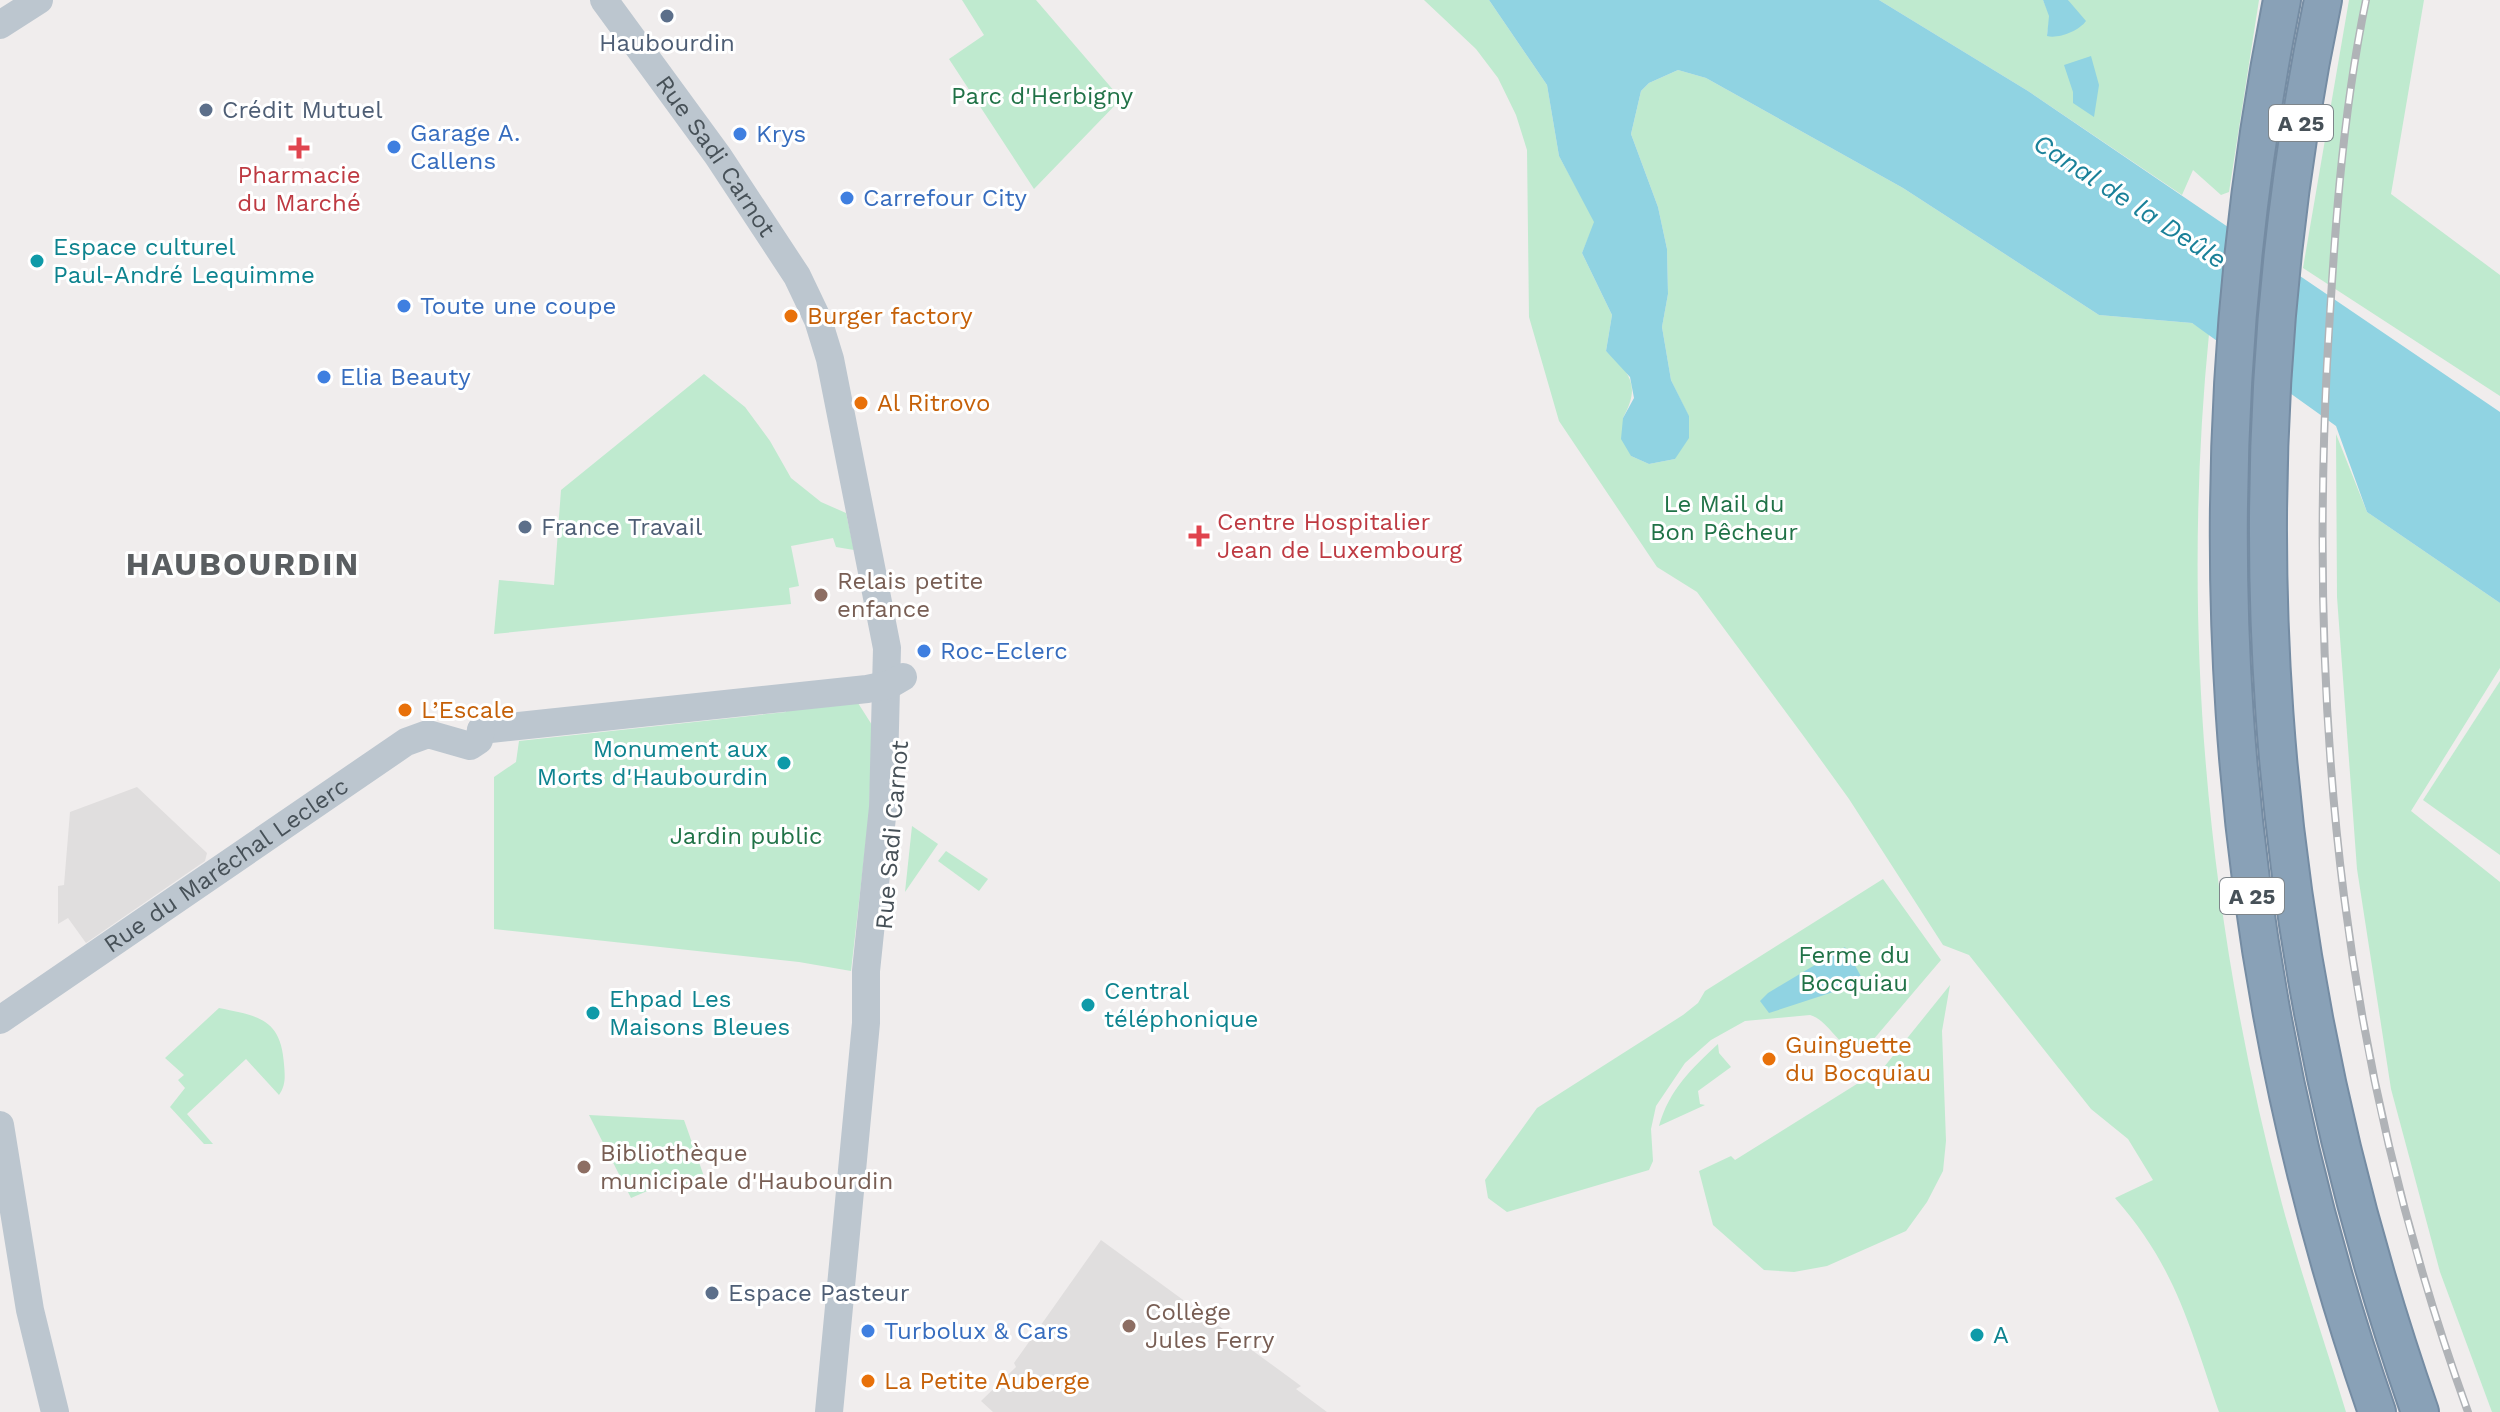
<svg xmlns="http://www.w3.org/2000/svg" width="2500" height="1412" font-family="'Work Sans',sans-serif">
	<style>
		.education { fill: #e0dede }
		.green { fill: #bfeacf }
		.water { fill: #90d3e2 }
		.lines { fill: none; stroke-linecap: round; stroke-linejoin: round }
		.highway-casing { stroke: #758ca3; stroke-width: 40 }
		.secondary { stroke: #bcc6cf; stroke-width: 28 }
		.highway { stroke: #89a1b7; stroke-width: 36 }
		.rail-casing { stroke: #b0b3b7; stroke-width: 8 }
		.rail { stroke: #fff; stroke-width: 5; stroke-dasharray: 15; stroke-linecap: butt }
		.service-dot { fill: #5c6f8a; stroke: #fff; stroke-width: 3 }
		.shop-dot { fill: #3f7fe0; stroke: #fff; stroke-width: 3 }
		.health-dot { fill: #e0444e; stroke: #fff; stroke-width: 3 }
		.culture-dot { fill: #0f9aa8; stroke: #fff; stroke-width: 3 }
		.food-dot { fill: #e8710a; stroke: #fff; stroke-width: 3 }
		.education-dot { fill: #8d6e63; stroke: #fff; stroke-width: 3 }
		.labels { text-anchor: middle; stroke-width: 6; stroke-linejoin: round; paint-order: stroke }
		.shield { fill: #fff; stroke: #7e858a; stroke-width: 2 }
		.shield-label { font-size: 22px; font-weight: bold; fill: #475158 }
		.service-label { font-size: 24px; fill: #4e5e75; stroke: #fff; text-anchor: start }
		.park-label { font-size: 24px; fill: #207247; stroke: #fff }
		.shop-label { font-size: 24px; fill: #366cbe; stroke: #fff; text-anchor: start }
		.street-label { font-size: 24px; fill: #475158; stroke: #fff }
		.health-label { font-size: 24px; fill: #be3a42; stroke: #fff }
		.culture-label { font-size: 24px; fill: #0d838f; stroke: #fff; text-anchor: start }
		.food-label { font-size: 24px; fill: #c56008; stroke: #fff; text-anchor: start }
		.education-label { font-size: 24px; fill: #785e54; stroke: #fff; text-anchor: start }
		.water-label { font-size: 26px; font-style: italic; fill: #1a8199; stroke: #fff }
		.district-label { font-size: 32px; font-weight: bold; letter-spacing: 2px; fill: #5a5e61; stroke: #fff }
	</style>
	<rect width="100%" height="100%" fill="#f0eded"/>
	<g class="education">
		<polygon points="137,787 207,853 205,861 86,943 68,918 58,924 58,886 64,885 70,812"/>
		<polygon points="1101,1240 1301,1386 1296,1389 1327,1412 993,1412 981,1401 1016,1367 1014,1363"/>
	</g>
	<g class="green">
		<polygon points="962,0 1036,0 1121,99 1034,189 949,59 984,35"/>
		<path d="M1424 0H1489L1547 85 1559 156 1595 222 1582 253 1612 315 1606 351C1632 374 1640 387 1623 418L1631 456 1649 464 1675 459 1689 417 1671 380 1662 327 1668 294 1667 249 1658 207 1631 134 1641 91 1649 83 1678 70 1706 78 1903 188 2099 315 2192 323 2209 334C2180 625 2207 922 2282 1204 2301 1274 2325 1343 2346 1412H2219C2190 1328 2176 1267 2115 1198L2153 1180 2128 1139 2091 1109 1969 955 1943 945 1849 799 1805 738 1697 592 1657 567 1559 421 1529 317 1527 150 1516 115 1498 78 1476 49Z"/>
		<polygon points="1879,0 2043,0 2050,16 2047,35 2072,9 2068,0 2259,0 2229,192 2221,195 2193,170 2182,195 2028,91"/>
		<polygon points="2349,0 2424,0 2391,194 2500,275 2500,396 2303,268"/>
		<polygon points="704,374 745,407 770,441 791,478 821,502 846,513 854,550 836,547 833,538 791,546 799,586 789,588 791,604 494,634 499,580 554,585 561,490"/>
		<polygon points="2336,434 2367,512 2500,603 2500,668 2411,811 2500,882 2500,1412 2492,1412 2440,1272 2391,1089 2357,869 2337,597"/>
		<polygon points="2500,681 2500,855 2423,800"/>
		<polygon points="787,703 858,703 872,725 869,815 851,971 799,962 494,929 494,777 516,762 519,741 786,712"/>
		<polygon points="912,826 938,844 905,892"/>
		<polygon points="946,851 988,879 979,891 938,861"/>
		<path d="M1883 879 1941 960 1873 1040C1840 1064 1836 1023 1810 1015L1745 1021 1711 1040 1685 1063 1656 1106 1651 1129 1653 1161 1649 1170 1507 1212 1488 1198 1485 1180 1537 1108 1683 1015 1698 1003 1705 991Z"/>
		<polygon points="1950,985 1942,1031 1946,1141 1943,1171 1927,1202 1906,1231 1827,1266 1794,1272 1764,1270 1713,1225 1699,1171 1731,1156 1735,1160 1884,1067"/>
		<path d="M219 1008C258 1016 281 1018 284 1064 285 1076 286 1085 279 1095L246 1059 187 1114 213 1144H204L170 1107 185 1088 178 1080 184 1075 165 1058Z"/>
		<path d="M1718 1044 1719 1053 1731 1067 1698 1091 1700 1104 1705 1105 1659 1126C1669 1090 1692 1068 1718 1044Z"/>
		<polygon points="589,1115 684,1120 706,1182 690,1187 673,1180 631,1198"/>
	</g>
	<g class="water">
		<polygon points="1489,0 1879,0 2028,91 2500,412 2500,603 2367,512 2336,426 2192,323 2099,315 1903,188 1706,78 1678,70 1649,83 1641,91 1631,134 1658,207 1667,249 1668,294 1662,327 1671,380 1689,416 1689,438 1675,459 1649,464 1631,456 1621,439 1623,418 1634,398 1630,377 1606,351 1612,315 1582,253 1594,222 1559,156 1547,85"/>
		<path d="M2043 0H2068L2086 21C2079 31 2058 39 2047 36L2049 16Z"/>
		<polygon points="2091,56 2099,85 2094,117 2073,103 2073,92 2064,65"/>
		<polygon points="1845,947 1864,982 1769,1013 1760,1001 1768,993"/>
	</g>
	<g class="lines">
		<defs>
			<g id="highway">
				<path d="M2282 0C2188 474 2218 955 2377 1412"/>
				<path d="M2323 0C2224 475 2260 954 2420 1412"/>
			</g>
		</defs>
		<use href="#highway" class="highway-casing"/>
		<g class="secondary">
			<path id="s1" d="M604 0 718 156 797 276 818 320 830 359 887 648 883 807 866 971V1023L829 1412"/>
			<polyline points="0,25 39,0"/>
			<polyline points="481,730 867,689 891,684 903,677"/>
			<path id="s2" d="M0 1020 406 742 428 734 470 746 479 740 481 730"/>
			<polyline points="0,1125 30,1310 55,1412"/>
		</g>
		<use href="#highway" class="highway"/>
		<defs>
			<path id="rail" d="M2366 0C2341 121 2334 241 2327 364 2309 730 2343 1065 2468 1412"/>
		</defs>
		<use href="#rail" class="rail-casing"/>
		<use href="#rail" class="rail"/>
	</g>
	<g class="service-dot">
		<circle cx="667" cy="16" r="8"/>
		<circle cx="206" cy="110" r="8"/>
		<circle cx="525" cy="527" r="8"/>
		<circle cx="712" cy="1293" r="8"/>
	</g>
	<g class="shop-dot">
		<circle cx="740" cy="134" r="8"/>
		<circle cx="394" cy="147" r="8"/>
		<circle cx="847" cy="198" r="8"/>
		<circle cx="404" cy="306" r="8"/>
		<circle cx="324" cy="377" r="8"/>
		<circle cx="924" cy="651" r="8"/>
		<circle cx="868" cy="1331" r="8"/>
	</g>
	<g class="health-dot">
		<path d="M295 136h8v8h8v8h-8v8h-8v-8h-8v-8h8z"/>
		<path d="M1195 524h8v8h8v8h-8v8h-8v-8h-8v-8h8z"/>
	</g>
	<g class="culture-dot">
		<circle cx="37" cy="261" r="8"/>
		<circle cx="784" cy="763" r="8"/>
		<circle cx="1088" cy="1005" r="8"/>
		<circle cx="593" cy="1013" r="8"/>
		<circle cx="1977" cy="1335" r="8"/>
	</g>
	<g class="food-dot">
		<circle cx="791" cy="316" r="8"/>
		<circle cx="861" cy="403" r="8"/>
		<circle cx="405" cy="710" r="8"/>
		<circle cx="1769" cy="1059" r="8"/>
		<circle cx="868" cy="1381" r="8"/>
	</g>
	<g class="education-dot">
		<circle cx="821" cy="595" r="8"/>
		<circle cx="584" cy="1167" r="8"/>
		<circle cx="1129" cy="1326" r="8"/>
	</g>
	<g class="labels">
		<g class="shield">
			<rect x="2269" y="105" width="64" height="36" rx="6"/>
			<rect x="2220" y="878" width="64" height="36" rx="6"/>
		</g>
		<g class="shield-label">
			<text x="2301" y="131">A 25</text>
			<text x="2252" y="904">A 25</text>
		</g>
		<g class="service-label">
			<text x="667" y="51" text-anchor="middle">Haubourdin</text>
			<text x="222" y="118">Crédit Mutuel</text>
			<text x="541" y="535">France Travail</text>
			<text x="728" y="1301">Espace Pasteur</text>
		</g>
		<g class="park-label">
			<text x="1042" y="104">Parc d'Herbigny</text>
			<text x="1724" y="512">Le Mail du<tspan x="1724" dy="28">Bon Pêcheur</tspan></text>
			<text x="746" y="844">Jardin public</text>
			<text x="1854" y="963">Ferme du<tspan x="1854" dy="28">Bocquiau</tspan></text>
		</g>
		<g class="shop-label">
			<text x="410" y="141">Garage A.<tspan x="410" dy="28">Callens</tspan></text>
			<text x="756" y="142">Krys</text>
			<text x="863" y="206">Carrefour City</text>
			<text x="420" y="314">Toute une coupe</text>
			<text x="340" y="385">Elia Beauty</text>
			<text x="940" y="659">Roc-Eclerc</text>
			<text x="884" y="1339">Turbolux &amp; Cars</text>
		</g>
		<g class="street-label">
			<text dy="8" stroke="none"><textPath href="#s1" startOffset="192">Rue Sadi Carnot</textPath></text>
			<text transform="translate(892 835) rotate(-85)" y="8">Rue Sadi Carnot</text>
			<text dy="8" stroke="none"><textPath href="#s2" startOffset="274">Rue du Maréchal Leclerc</textPath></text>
		</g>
		<g class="health-label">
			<text x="299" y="183">Pharmacie<tspan x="299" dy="28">du Marché</tspan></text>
			<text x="1217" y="530" text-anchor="start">Centre Hospitalier<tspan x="1217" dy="28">Jean de Luxembourg</tspan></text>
		</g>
		<g class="culture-label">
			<text x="53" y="255">Espace culturel<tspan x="53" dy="28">Paul-André Lequimme</tspan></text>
			<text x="768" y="757" text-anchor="end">Monument aux<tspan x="768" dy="28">Morts d'Haubourdin</tspan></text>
			<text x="1104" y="999">Central<tspan x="1104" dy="28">téléphonique</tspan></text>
			<text x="609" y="1007">Ehpad Les<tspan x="609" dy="28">Maisons Bleues</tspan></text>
			<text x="1993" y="1343">A</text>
		</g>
		<g class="food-label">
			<text x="807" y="324">Burger factory</text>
			<text x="877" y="411">Al Ritrovo</text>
			<text x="421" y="718">L’Escale</text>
			<text x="1785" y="1053">Guinguette<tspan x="1785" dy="28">du Bocquiau</tspan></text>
			<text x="884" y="1389">La Petite Auberge</text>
		</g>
		<g class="education-label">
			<text x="837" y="589">Relais petite<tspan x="837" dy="28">enfance</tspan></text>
			<text x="600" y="1161">Bibliothèque<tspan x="600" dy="28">municipale d'Haubourdin</tspan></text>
			<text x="1145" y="1320">Collège<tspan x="1145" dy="28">Jules Ferry</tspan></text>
		</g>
		<g class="water-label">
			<text transform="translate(2130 201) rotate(33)" y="9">Canal de la Deûle</text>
		</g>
		<g class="district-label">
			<text x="243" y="575">HAUBOURDIN</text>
		</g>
	</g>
</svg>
